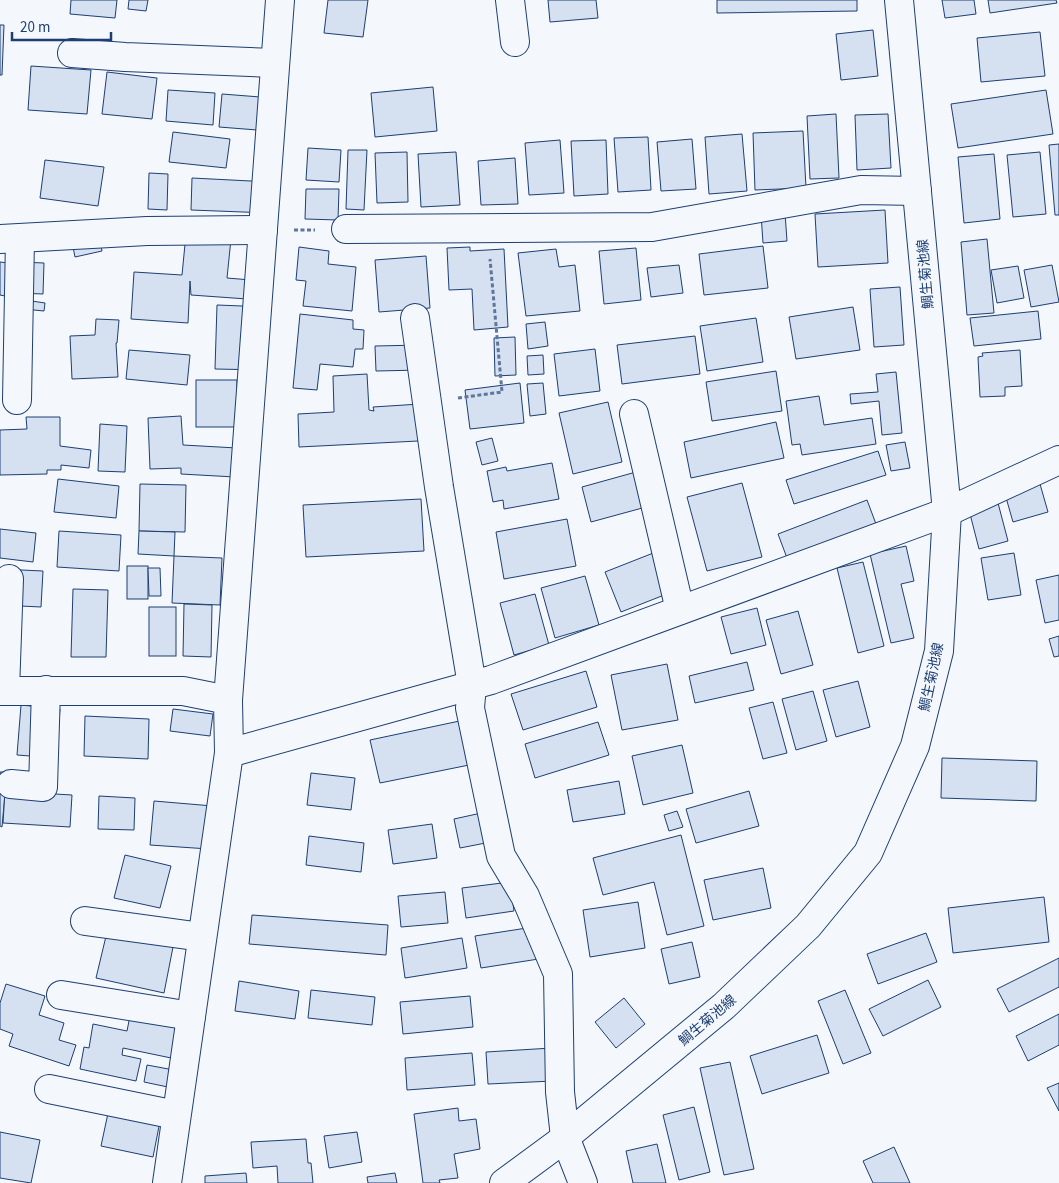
<svg xmlns="http://www.w3.org/2000/svg" width="1059" height="1183" font-family="'Source Sans 3','Noto Sans JP',sans-serif">
	<style>
		.building { fill: #d5e0f0; stroke: #1d3f73 }
		.lines { fill: none; stroke-linecap: round; stroke-linejoin: round }
		.minor-casing { stroke: #1d3f73; stroke-width: 30 }
		.major-casing { stroke: #1d3f73; stroke-width: 30 }
		.path { stroke: #5e769c; stroke-width: 3; stroke-dasharray: 4 2.5; stroke-linecap: butt }
		.minor { stroke: #f4f7fb; stroke-width: 28 }
		.major { stroke: #f4f7fb; stroke-width: 28 }
		.labels { text-anchor: middle; stroke-width: 4; stroke-linejoin: round; paint-order: stroke }
		.street-label { font-size: 14px; fill: #1d3f73; stroke: #f4f7fb }
	</style>
	<rect width="100%" height="100%" fill="#f4f7fb"/>
	<g class="building">
		<polygon points="71,0 117,0 115,18 70,14"/>
		<polygon points="129,0 148,0 146,11 128,9"/>
		<polygon points="328,0 368,0 363,37 324,33"/>
		<polygon points="548,0 596,0 598,18 550,22"/>
		<polygon points="717,0 857,0 857,11 717,13"/>
		<polygon points="942,0 974,0 976,14 945,18"/>
		<polygon points="988,0 1056,0 1057,3 990,13"/>
		<polygon points="0,25 4,25 2,75 0,75"/>
		<polygon points="873,30 878,76 841,80 836,34"/>
		<polygon points="1040,32 1045,76 981,82 977,38"/>
		<polygon points="31,66 91,70 87,114 28,110"/>
		<polygon points="107,72 157,78 152,119 102,114"/>
		<polygon points="433,87 437,131 375,137 371,93"/>
		<polygon points="168,90 215,93 213,125 166,121"/>
		<polygon points="1046,90 1053,134 958,148 951,104"/>
		<polygon points="222,94 273,98 270,131 219,127"/>
		<polygon points="836,114 839,178 810,179 807,116"/>
		<polygon points="888,114 891,168 857,170 855,115"/>
		<polygon points="803,131 806,188 755,190 753,133"/>
		<polygon points="173,132 230,139 226,168 169,162"/>
		<polygon points="742,134 747,191 709,194 705,137"/>
		<polygon points="648,137 651,190 618,192 614,138"/>
		<polygon points="692,139 696,189 661,191 657,142"/>
		<polygon points="560,140 564,193 529,195 525,143"/>
		<polygon points="606,140 608,194 574,196 571,141"/>
		<polygon points="1059,144 1059,215 1055,215 1049,145"/>
		<polygon points="308,148 341,150 339,182 306,180"/>
		<polygon points="348,150 367,150 364,210 346,209"/>
		<polygon points="407,152 408,202 377,203 375,153"/>
		<polygon points="456,152 460,205 421,207 418,154"/>
		<polygon points="1040,152 1046,214 1013,217 1007,155"/>
		<polygon points="994,154 1000,219 964,223 958,157"/>
		<polygon points="515,158 518,204 481,205 478,161"/>
		<polygon points="45,160 104,167 98,206 40,198"/>
		<polygon points="149,173 168,174 167,210 148,209"/>
		<polygon points="192,178 270,182 269,213 191,210"/>
		<polygon points="306,189 339,189 338,220 305,219"/>
		<polygon points="885,210 888,263 818,267 815,214"/>
		<polygon points="785,213 787,241 763,243 761,214"/>
		<polygon points="186,234 231,239 227,278 263,281 261,300 191,295 190,281 188,323 131,319 134,272 182,275"/>
		<polygon points="99,236 102,251 75,257 72,242"/>
		<polygon points="987,239 994,313 967,315 961,242"/>
		<polygon points="763,246 768,288 704,295 699,254"/>
		<polygon points="299,247 329,251 328,264 356,267 352,311 303,306 306,281 296,280"/>
		<polygon points="470,247 470,251 504,249 508,327 474,330 472,289 449,290 447,248"/>
		<polygon points="636,248 641,300 604,304 599,251"/>
		<polygon points="556,249 559,267 575,265 580,311 526,316 518,253"/>
		<polygon points="426,256 430,308 379,312 375,260"/>
		<polygon points="0,262 8,263 5,296 0,295"/>
		<polygon points="20,262 44,263 43,294 18,293"/>
		<polygon points="679,265 683,293 651,297 647,268"/>
		<polygon points="1052,265 1059,302 1031,307 1024,270"/>
		<polygon points="1018,266 1024,298 997,303 991,270"/>
		<polygon points="900,287 904,345 874,347 870,289"/>
		<polygon points="25,300 45,303 44,311 24,309"/>
		<polygon points="217,305 267,307 264,370 215,369"/>
		<polygon points="853,307 860,350 796,359 789,317"/>
		<polygon points="1038,311 1041,339 974,346 970,318"/>
		<polygon points="300,314 353,320 353,329 364,330 363,349 355,349 353,367 320,364 317,390 293,388"/>
		<polygon points="756,318 763,362 707,371 700,326"/>
		<polygon points="96,319 119,320 117,343 116,343 118,377 72,379 70,336 95,335"/>
		<polygon points="545,322 548,346 528,349 526,324"/>
		<polygon points="695,336 700,374 622,384 617,345"/>
		<polygon points="515,337 516,375 495,376 494,338"/>
		<polygon points="421,345 422,370 376,371 375,346"/>
		<polygon points="595,349 600,391 559,396 554,354"/>
		<polygon points="129,350 190,355 187,385 126,379"/>
		<polygon points="1020,350 1022,386 1005,387 1005,396 980,397 978,357 983,356 982,353"/>
		<polygon points="543,355 544,374 528,375 527,356"/>
		<polygon points="776,371 782,411 712,421 706,382"/>
		<polygon points="896,372 902,433 882,435 879,401 851,404 850,394 878,392 876,374"/>
		<polygon points="367,374 369,410 374,411 373,407 436,403 438,440 299,447 298,414 334,412 333,376"/>
		<rect x="196" y="380" width="41" height="47"/>
		<polygon points="520,383 524,423 470,429 465,390"/>
		<polygon points="543,383 546,414 530,416 527,384"/>
		<polygon points="819,396 824,425 872,418 876,444 802,455 800,444 792,445 786,401"/>
		<polygon points="608,402 622,462 573,474 559,413"/>
		<polygon points="181,416 183,445 255,449 253,478 181,474 181,468 150,469 148,418"/>
		<polygon points="26,417 60,417 60,446 91,450 89,468 61,465 61,470 47,470 47,474 0,475 0,430 27,429"/>
		<polygon points="776,422 784,458 691,478 684,442"/>
		<polygon points="100,424 127,426 125,472 98,471"/>
		<polygon points="492,438 498,461 482,465 476,442"/>
		<polygon points="905,442 910,468 891,471 886,445"/>
		<polygon points="878,451 886,475 794,504 786,480"/>
		<polygon points="552,463 559,499 504,509 503,500 493,502 487,471 506,467 507,471"/>
		<polygon points="654,467 646,507 591,522 582,487"/>
		<polygon points="58,479 119,486 116,518 54,512"/>
		<polygon points="742,483 762,557 707,571 687,497"/>
		<polygon points="140,484 186,485 185,532 139,531"/>
		<polygon points="1040,484 1048,512 1013,522 1005,494"/>
		<polygon points="421,499 424,551 306,557 303,505"/>
		<polygon points="867,500 876,524 787,558 778,534"/>
		<polygon points="998,503 1008,541 979,549 969,510"/>
		<polygon points="567,519 576,566 504,579 496,532"/>
		<polygon points="0,529 36,533 33,562 0,558"/>
		<polygon points="59,531 121,535 119,571 57,567"/>
		<polygon points="139,531 175,532 174,556 138,554"/>
		<polygon points="906,546 914,581 901,584 914,638 891,643 870,554"/>
		<polygon points="666,548 682,588 621,612 605,572"/>
		<polygon points="1014,553 1021,595 988,600 981,558"/>
		<polygon points="174,556 222,558 220,605 172,603"/>
		<polygon points="863,562 884,646 858,653 837,568"/>
		<rect x="127" y="566" width="21" height="33"/>
		<polygon points="148,568 160,568 161,596 149,596"/>
		<polygon points="0,569 43,571 41,607 0,605"/>
		<polygon points="1059,575 1059,620 1045,623 1036,580"/>
		<polygon points="585,576 599,625 555,638 541,588"/>
		<polygon points="73,589 108,590 106,657 71,657"/>
		<polygon points="535,594 549,645 514,655 500,603"/>
		<polygon points="184,604 212,605 211,657 183,656"/>
		<rect x="149" y="607" width="27" height="49"/>
		<polygon points="757,608 766,645 731,654 721,617"/>
		<polygon points="798,611 813,665 781,674 766,620"/>
		<polygon points="1059,636 1059,656 1054,657 1049,639"/>
		<polygon points="747,662 754,690 695,703 689,676"/>
		<polygon points="667,664 678,720 622,730 611,675"/>
		<polygon points="586,671 597,707 523,730 511,694"/>
		<polygon points="858,681 870,727 836,737 823,690"/>
		<polygon points="813,691 827,741 796,750 782,699"/>
		<polygon points="773,702 787,753 763,759 749,708"/>
		<polygon points="21,705 60,709 56,758 17,755"/>
		<polygon points="173,709 213,714 210,736 170,731"/>
		<polygon points="85,716 149,719 148,759 84,756"/>
		<polygon points="469,719 479,763 380,783 370,740"/>
		<polygon points="598,722 609,755 535,778 525,744"/>
		<polygon points="682,745 693,793 643,805 632,756"/>
		<polygon points="942,758 1037,761 1036,801 941,798"/>
		<polygon points="0,772 7,772 2,827 0,826"/>
		<polygon points="311,773 355,778 351,810 307,805"/>
		<polygon points="619,781 625,814 573,822 567,790"/>
		<polygon points="5,791 72,795 70,827 3,823"/>
		<polygon points="749,791 759,826 696,843 686,809"/>
		<polygon points="99,796 135,798 134,830 98,829"/>
		<polygon points="154,801 213,806 209,849 150,845"/>
		<polygon points="495,810 501,840 460,848 454,819"/>
		<polygon points="677,811 683,827 669,831 664,815"/>
		<polygon points="432,824 437,858 393,864 388,830"/>
		<polygon points="681,835 704,926 667,935 654,882 603,895 593,858"/>
		<polygon points="309,836 364,843 361,872 306,865"/>
		<polygon points="125,855 171,866 160,908 114,898"/>
		<polygon points="763,868 771,908 713,920 704,880"/>
		<polygon points="510,882 514,911 466,918 462,888"/>
		<polygon points="445,892 448,923 401,927 398,896"/>
		<polygon points="1044,897 1049,942 953,953 948,908"/>
		<polygon points="638,902 645,948 590,957 583,910"/>
		<polygon points="252,915 388,925 386,955 249,944"/>
		<polygon points="540,926 545,958 481,968 475,936"/>
		<polygon points="107,932 173,947 164,993 96,978"/>
		<polygon points="926,933 937,962 878,984 867,954"/>
		<polygon points="462,938 467,968 405,978 401,948"/>
		<polygon points="692,942 700,977 669,984 661,949"/>
		<polygon points="1059,958 1059,987 1009,1012 997,989"/>
		<polygon points="928,980 941,1007 883,1036 869,1009"/>
		<polygon points="239,981 299,991 295,1019 235,1011"/>
		<polygon points="6,984 45,996 39,1015 64,1023 59,1040 76,1045 69,1066 9,1046 13,1034 0,1029 0,1003"/>
		<polygon points="311,990 375,997 372,1025 308,1018"/>
		<polygon points="845,990 871,1053 843,1064 818,1001"/>
		<polygon points="470,996 473,1027 403,1034 400,1002"/>
		<polygon points="624,998 645,1024 616,1048 595,1022"/>
		<polygon points="132,1006 199,1012 176,1059 123,1048 122,1055 141,1059 136,1081 80,1069 84,1047 89,1048 93,1024 127,1031"/>
		<polygon points="1059,1014 1059,1045 1028,1061 1016,1036"/>
		<polygon points="817,1035 829,1073 762,1094 750,1056"/>
		<polygon points="552,1048 553,1081 488,1084 486,1052"/>
		<polygon points="472,1053 475,1085 407,1090 405,1058"/>
		<polygon points="730,1062 754,1169 724,1175 700,1068"/>
		<polygon points="147,1065 190,1073 187,1091 144,1082"/>
		<polygon points="1059,1083 1059,1111 1047,1088"/>
		<polygon points="111,1099 162,1111 153,1157 101,1146"/>
		<polygon points="694,1107 710,1172 679,1180 663,1115"/>
		<polygon points="458,1108 459,1121 476,1119 480,1149 454,1154 458,1178 439,1180 440,1183 423,1183 414,1114"/>
		<polygon points="0,1132 40,1140 31,1183 0,1178"/>
		<polygon points="357,1132 362,1162 329,1168 324,1136"/>
		<polygon points="306,1139 308,1163 311,1163 313,1183 278,1183 277,1166 253,1168 251,1142"/>
		<polygon points="657,1144 666,1183 633,1183 626,1151"/>
		<polygon points="894,1147 910,1183 873,1183 863,1161"/>
		<polygon points="246,1173 247,1183 205,1183 205,1176"/>
		<polygon points="395,1173 397,1183 368,1183 367,1177"/>
	</g>
	<g class="lines">
		<defs>
			<g id="minor">
				<polyline points="510,0 515,42"/>
				<polyline points="72,53 125,57 275,63"/>
				<polyline points="346,229 652,227 861,190 917,191"/>
				<polyline points="0,239 147,231 263,230"/>
				<polyline points="415,318 439,487 472,685 470,708 501,856 525,896 558,974 560,1092 565,1137 583,1183"/>
				<polyline points="17,400 20,239"/>
				<polyline points="634,414 680,610"/>
				<polyline points="5,690 9,579"/>
				<polyline points="0,691 183,691 228,700"/>
				<polyline points="229,753 491,680 947,512 1059,460"/>
				<polyline points="11,784 43,787 46,690"/>
				<polyline points="85,921 202,937"/>
				<polyline points="61,995 191,1016"/>
				<polyline points="49,1089 176,1115"/>
				<polyline points="167,1183 229,753 228,700 280,0"/>
			</g>
			<polyline id="major" points="504,1183 557,1144 724,1006 808,926 868,853 915,746 939,651 947,512 899,0"/>
		</defs>
		<use href="#minor" class="minor-casing"/>
		<use href="#major" class="major-casing"/>
		<g class="path">
			<polyline points="294,230 315,230"/>
			<polyline points="458,398 502,392 490,259"/>
		</g>
		<use href="#minor" class="minor"/>
		<use href="#major" class="major"/>
	</g>
	<g class="labels">
		<g class="street-label">
			<text transform="translate(925 274) rotate(-95)" y="5">鯛生菊池線</text>
			<text transform="translate(931 677) rotate(-78)" y="5">鯛生菊池線</text>
			<text transform="translate(707 1020) rotate(-40)" y="5">鯛生菊池線</text>
		</g>
	</g>
	<path d="M12 32v8h99v-8" fill="none" stroke="#1d3f73" stroke-width="2.5"/>
	<text x="20" y="32" font-size="15" fill="#1d3f73" stroke="#f4f7fb" stroke-width="4" paint-order="stroke">20 m</text>
</svg>
